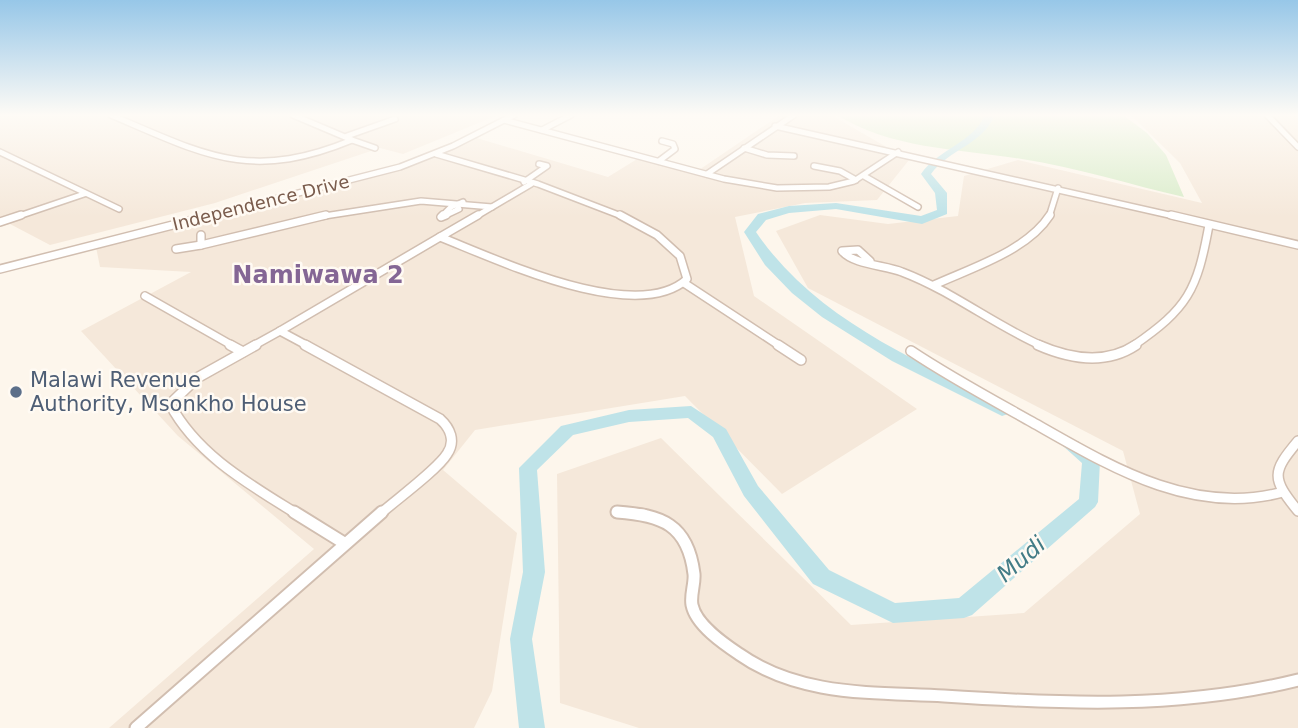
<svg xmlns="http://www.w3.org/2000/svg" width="1298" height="728" font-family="'DejaVu Sans',sans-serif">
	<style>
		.residential { fill: #f5e8da }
		.green { fill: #d8ecc9 }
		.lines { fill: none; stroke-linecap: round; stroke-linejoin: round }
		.river { fill: #bfe3e8; fill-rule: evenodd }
		.minor-far3-casing { stroke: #d1beb0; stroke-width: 8 }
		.minor-far2-casing { stroke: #d1beb0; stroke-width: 10 }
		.minor-far1-casing { stroke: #d1beb0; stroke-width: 12 }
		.minor-casing { stroke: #d1beb0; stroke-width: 15 }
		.minor-far3 { stroke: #fff; stroke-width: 5 }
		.minor-far2 { stroke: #fff; stroke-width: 7 }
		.minor-far1 { stroke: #fff; stroke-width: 9 }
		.minor { stroke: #fff; stroke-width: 11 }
		.service-dot { fill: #5c6f8a; stroke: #fffaf3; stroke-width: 2.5 }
		.labels { text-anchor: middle; stroke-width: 5; stroke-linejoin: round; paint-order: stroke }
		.far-street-label { font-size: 18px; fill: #7a5c4d; stroke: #fffaf3 }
		.service-label { font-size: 21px; fill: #4e5e75; stroke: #fffaf3; text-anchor: start }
		.water-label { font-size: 23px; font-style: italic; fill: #437c86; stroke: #fffaf3 }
		.quarter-label { font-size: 24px; font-weight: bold; fill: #846695; stroke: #fffaf3 }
	</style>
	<rect width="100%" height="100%" fill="#fdf6ec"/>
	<g class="residential">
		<polygon points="0,115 498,115 403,154 380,148 215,203 50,245 10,224 0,225"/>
		<polygon points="780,115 831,115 909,160 877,200 805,203 735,217 754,296 917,409 782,494 685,396 475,430 443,470 517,533 492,691 474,728 109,728 314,549 178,436 81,331 191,272 100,267 96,247 381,172 470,136 608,177 642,156 699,170"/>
		<polygon points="1131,115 1298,115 1298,728 639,728 560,703 557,474 661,438 851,625 1024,613 1140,514 1123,451 808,288 776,231 820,215 888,224 958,216 964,176 1018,160 1202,203 1180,163"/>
	</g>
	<path class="green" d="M837 115H1123L1147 133 1166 155 1184 197C1131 185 1076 167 1022 159 959 149 891 149 837 115Z"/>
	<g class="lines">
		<g class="river">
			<path d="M985 115H995C982 145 949 149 931 174L947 193V214L922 224 836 209 789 213 766 220 756 232C816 320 916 360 1008 406L1010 410 1008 414 1002 416 892 361 822 317 792 293 765 265 744 232 758 214 789 206 836 203 921 216 937 210 935 193 921 174C938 149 973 143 985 115Z"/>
			<polygon points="691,406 726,429 758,486 829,570 895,603 959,598 1079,499 1082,463 1063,446 1066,441 1078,441 1100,461 1098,502 1095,507 972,615 964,618 893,623 813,584 744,496 713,437 688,418 629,422 573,435 537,470 545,572 532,639 545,728 519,728 510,639 523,572 519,468 561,426 629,410"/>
		</g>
		<defs>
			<g id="minor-far3">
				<path d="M111 115C205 155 250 182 352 140L293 115"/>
				<polyline points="1267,115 1298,147"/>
				<polyline points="504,120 724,179 777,188 829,187 854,181 898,152"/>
				<polyline points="775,126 1178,217"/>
				<polyline points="542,130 571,115"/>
				<polyline points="347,136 395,119"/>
				<polyline points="352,140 375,148"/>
				<polyline points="744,148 767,155 794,156"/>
				<polyline points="0,152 119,209"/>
				<polyline points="436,154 538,184 624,217"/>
				<polyline points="659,161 675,149 673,144 662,141"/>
				<polyline points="814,166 840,171 856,180"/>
				<polyline points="707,174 794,115"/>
				<polyline points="864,176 918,207"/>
				<polyline points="524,182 547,166 539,164"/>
				<polyline points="16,217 84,194"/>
				<polyline points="205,217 400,167 453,146 514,115"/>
				<polyline points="318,217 421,201 492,207"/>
				<polyline points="441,217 451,207 463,202"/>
				<polyline points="442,217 459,209 457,205"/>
				<polyline points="475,217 531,184"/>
				<polyline points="1049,217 1058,188"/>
			</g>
			<g id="minor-far2">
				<polyline points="443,215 441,217 446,215"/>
				<path d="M478 215 440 237C494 258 636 326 687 279L680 256 657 235 620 215"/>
				<polyline points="1171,215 1298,245"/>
				<polyline points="0,222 21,215"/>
				<polyline points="201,245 326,215"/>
				<polyline points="176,249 201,245 201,235"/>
				<path d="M870 261 858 250 842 251C854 265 885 265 902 272 952 291 994 325 1042 346"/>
				<polyline points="0,269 212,215"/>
				<polyline points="684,283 780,346"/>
				<path d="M934 285C971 268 1027 251 1050 215"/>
				<polyline points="145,296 233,346"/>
				<polyline points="253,346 280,331"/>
				<polyline points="308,346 280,331 440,237"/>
				<path d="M1133 346C1188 308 1197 291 1209 225"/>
			</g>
			<g id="minor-far1">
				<polyline points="230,345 243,352"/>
				<path d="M256 345 197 378 170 404C197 455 249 484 297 514"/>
				<path d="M305 345 440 419C450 428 456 441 447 454 437 470 397 499 380 514"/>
				<polyline points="778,345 801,360"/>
				<path d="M1038 345C1070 359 1106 365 1136 345"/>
				<path d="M911 351C950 377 991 399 1032 422 1108 465 1191 517 1283 492"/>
				<path d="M1298 441C1272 472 1271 478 1298 511"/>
				<polyline points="617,512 644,514"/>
			</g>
			<g id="minor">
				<polyline points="294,512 344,543"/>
				<path d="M617 512C661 515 688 524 694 574 695 584 690 595 692 605 696 625 724 644 739 654 800 697 874 692 944 696 1064 704 1181 709 1298 680"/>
				<polyline points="136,728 382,512"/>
			</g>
		</defs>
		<use href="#minor-far3" class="minor-far3-casing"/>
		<use href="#minor-far2" class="minor-far2-casing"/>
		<use href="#minor-far1" class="minor-far1-casing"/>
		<use href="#minor" class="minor-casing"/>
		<use href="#minor-far3" class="minor-far3"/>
		<use href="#minor-far2" class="minor-far2"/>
		<use href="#minor-far1" class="minor-far1"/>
		<use href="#minor" class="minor"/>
	</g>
	<linearGradient id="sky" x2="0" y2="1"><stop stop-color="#97c7e8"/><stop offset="0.53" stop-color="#fefbf6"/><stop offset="1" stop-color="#fefbf6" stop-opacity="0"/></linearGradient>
	<rect width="1298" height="217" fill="url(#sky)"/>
	<circle class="service-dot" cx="16" cy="392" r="7"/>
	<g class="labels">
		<g class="far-street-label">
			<text transform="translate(261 203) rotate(-14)" y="6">Independence Drive</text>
		</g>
		<g class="service-label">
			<text x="30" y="387">Malawi Revenue<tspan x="30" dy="24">Authority, Msonkho House</tspan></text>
		</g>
		<g class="water-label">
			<text transform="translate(1021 559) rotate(-41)" y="8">Mudi</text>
		</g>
		<g class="quarter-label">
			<text x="318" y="283">Namiwawa 2</text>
		</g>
	</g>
</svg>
